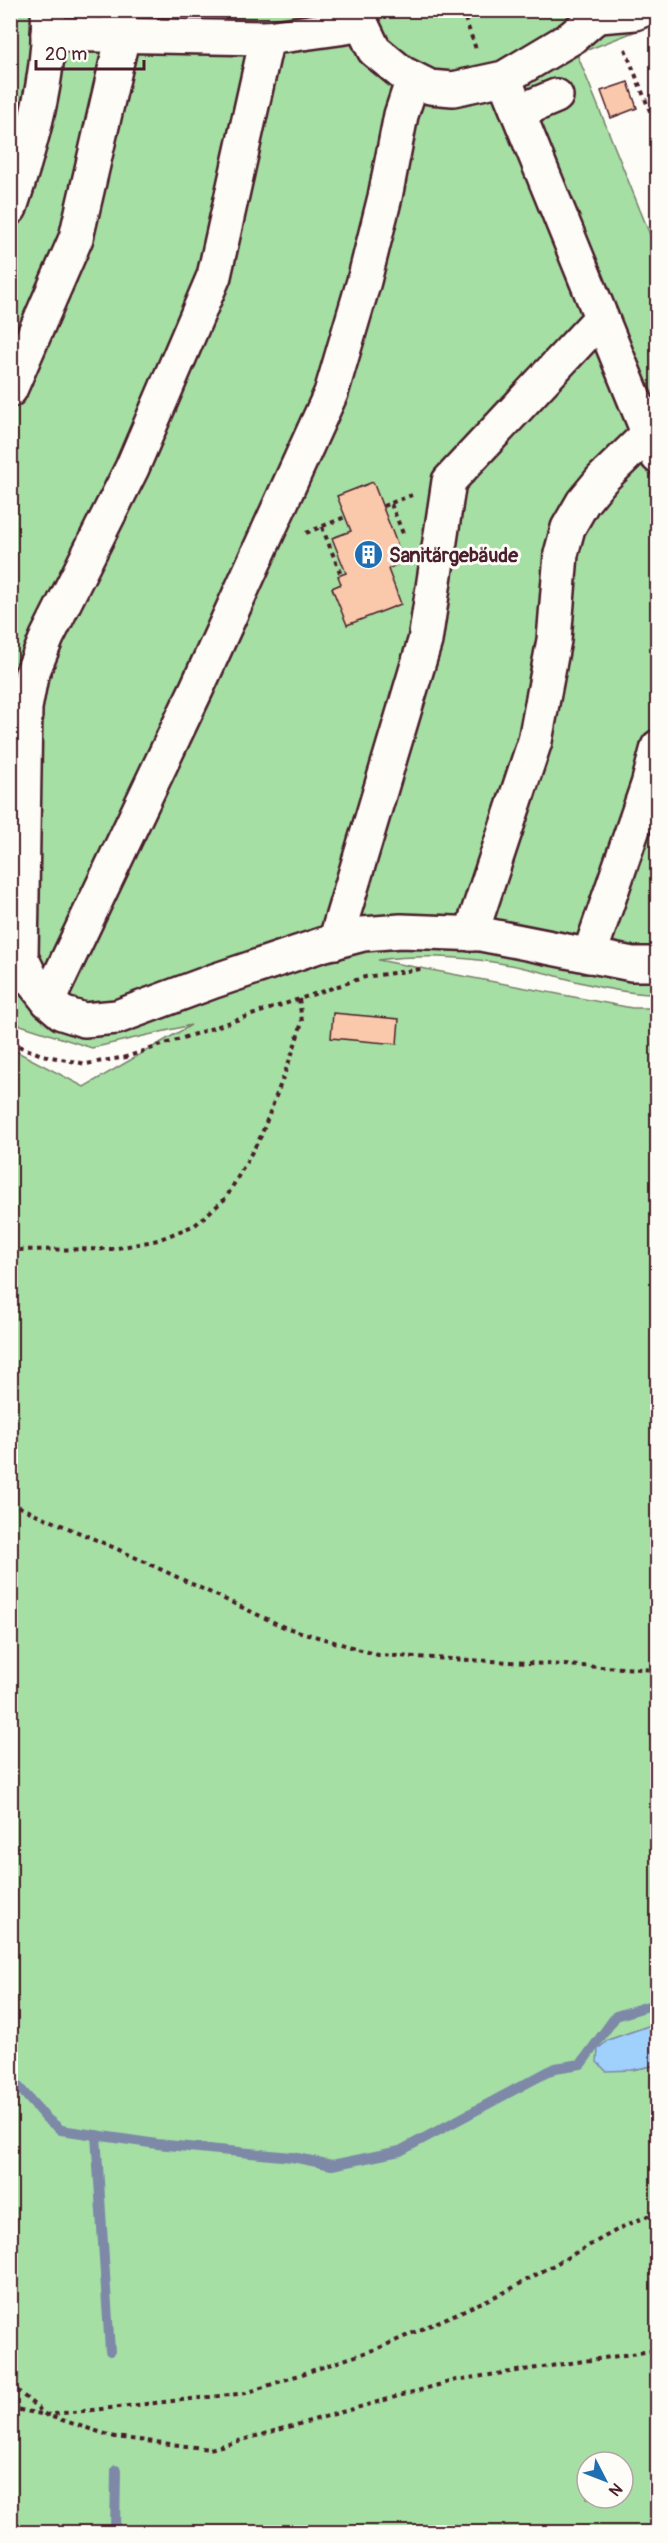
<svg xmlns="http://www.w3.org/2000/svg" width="668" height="2543" font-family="Pangolin,sans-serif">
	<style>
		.green { fill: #a5dfa4; stroke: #787f68; stroke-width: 1.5; fill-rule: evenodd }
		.water { fill: #a0d0fc; stroke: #7e89a8; stroke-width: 1.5 }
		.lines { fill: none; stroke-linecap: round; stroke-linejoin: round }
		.stream { stroke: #7e89a8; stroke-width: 10 }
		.building { fill: #fac8aa; stroke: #4a1f2b; stroke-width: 1.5 }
		.minor-casing { stroke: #4a1f2b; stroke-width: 38 }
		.path { stroke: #4a1f2b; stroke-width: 4; stroke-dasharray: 4.5 4.5; stroke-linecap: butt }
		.minor { stroke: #fdfcf7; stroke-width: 33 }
		.labels { text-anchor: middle; stroke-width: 6; stroke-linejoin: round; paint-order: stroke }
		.poi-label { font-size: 20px; font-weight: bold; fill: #4a1f2b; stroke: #fdfcf7; text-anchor: start }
	</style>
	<rect width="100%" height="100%" fill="#fdfcf7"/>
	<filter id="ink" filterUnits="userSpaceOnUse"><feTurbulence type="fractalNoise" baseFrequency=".0167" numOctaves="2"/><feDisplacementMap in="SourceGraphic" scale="12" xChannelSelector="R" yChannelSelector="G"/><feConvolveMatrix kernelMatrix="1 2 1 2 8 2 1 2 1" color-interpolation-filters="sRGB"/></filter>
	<g filter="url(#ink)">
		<path class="green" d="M11 11H657V23L577 54 657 252V994C603 994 552 971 499 963 461 956 416 955 378 960L632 1008H657V2023L608 2040 632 2070 657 2065V2532H11L10 1048 84 1087 191 1025 92 1048 11 1022ZM587 2462H623V2498H587Z"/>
		<polygon class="water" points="657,2023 657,2065 632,2070 606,2071 597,2062 598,2049 608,2040"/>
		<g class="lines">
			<g class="stream">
				<polyline points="10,2077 46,2118 61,2130 157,2144 292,2157 332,2165 400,2151 555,2068 581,2064 616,2016 658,2003"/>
				<polyline points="96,2135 110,2351"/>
				<polyline points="115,2532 116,2470"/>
			</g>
		</g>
		<g class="building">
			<polygon points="628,82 637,108 611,118 601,91"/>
			<polygon points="373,482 401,554 393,557 396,565 388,569 401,604 347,625 332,588 341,584 338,576 346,573 332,538 351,531 337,496"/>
			<polygon points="333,1013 399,1019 397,1044 331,1038"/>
		</g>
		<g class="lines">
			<defs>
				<g id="minor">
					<polyline points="355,10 374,50 402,73 430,87 453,89 504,78 571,38 604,10"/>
					<polyline points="599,16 635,13 642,10"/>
					<polyline points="48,34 267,38 346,27 360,23"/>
					<polyline points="267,38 214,276 132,468 47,637 31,676 25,708 21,957 33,982 48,1001 62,1013 84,1020 117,1017 214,981 321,945 363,934 401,931 481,934 632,964 658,964"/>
					<polyline points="504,78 658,457"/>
					<polyline points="518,112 556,96"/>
					<path d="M10 208C30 148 52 74 48 10"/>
					<polyline points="10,390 76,238 123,35 117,10"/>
					<polyline points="471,934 535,741 554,640 561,554 568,528 583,502 602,479 648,434"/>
					<polyline points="335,942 425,641 449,481 601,318"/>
					<polyline points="589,956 648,785 658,747"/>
					<polyline points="48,1001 197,688 331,393 364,281 385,197 401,115 413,79"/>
				</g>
			</defs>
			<use href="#minor" class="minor-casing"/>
			<g class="path">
				<polyline points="462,10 476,49"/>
				<polyline points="625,49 658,131"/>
				<polyline points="391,504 404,536"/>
				<polyline points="383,506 412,495"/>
				<polyline points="322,527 341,575"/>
				<polyline points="306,533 345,517"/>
				<polyline points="10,1043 42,1055 86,1064 126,1057 365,977 421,969"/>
				<polyline points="10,1250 113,1249 158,1240 195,1225 226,1198 261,1136 293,1051 302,1022 299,998"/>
				<polyline points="10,1503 115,1548 284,1627 378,1655 658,1670"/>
				<polyline points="10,2384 46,2415 115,2437 210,2449 456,2380 658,2350"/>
				<polyline points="10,2408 46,2415 246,2393 379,2348 505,2292 626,2225 658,2212"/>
			</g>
			<use href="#minor" class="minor"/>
		</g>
	</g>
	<defs>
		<symbol id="building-disc" viewBox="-11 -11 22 22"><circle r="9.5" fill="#1f6fb2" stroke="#fdfcf7"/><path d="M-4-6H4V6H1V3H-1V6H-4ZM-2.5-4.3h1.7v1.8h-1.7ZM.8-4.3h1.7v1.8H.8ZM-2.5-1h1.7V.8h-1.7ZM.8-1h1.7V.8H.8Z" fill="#fff"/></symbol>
	</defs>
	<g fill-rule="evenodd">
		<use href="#building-disc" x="352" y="538" width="33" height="33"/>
	</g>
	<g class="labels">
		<g class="poi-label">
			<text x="389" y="562">Sanitärgebäude</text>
		</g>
	</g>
	<rect width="668" height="2543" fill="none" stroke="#fdfcf7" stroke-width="36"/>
	<rect x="18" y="18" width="632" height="2507" fill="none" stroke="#4a1f2b" stroke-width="2" filter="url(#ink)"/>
	<g transform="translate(605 2480) rotate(132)"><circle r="28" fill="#fdfcf7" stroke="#b5a4a5" stroke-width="1.5"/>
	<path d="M0-4.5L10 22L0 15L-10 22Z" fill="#1f6fb2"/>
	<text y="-9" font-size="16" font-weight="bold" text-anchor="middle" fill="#4a1f2b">N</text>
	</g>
	<path d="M36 60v9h108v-9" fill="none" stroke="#4a1f2b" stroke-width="3"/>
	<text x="45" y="60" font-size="18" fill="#4a1f2b" stroke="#fdfcf7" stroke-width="4.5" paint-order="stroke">20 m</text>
</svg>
